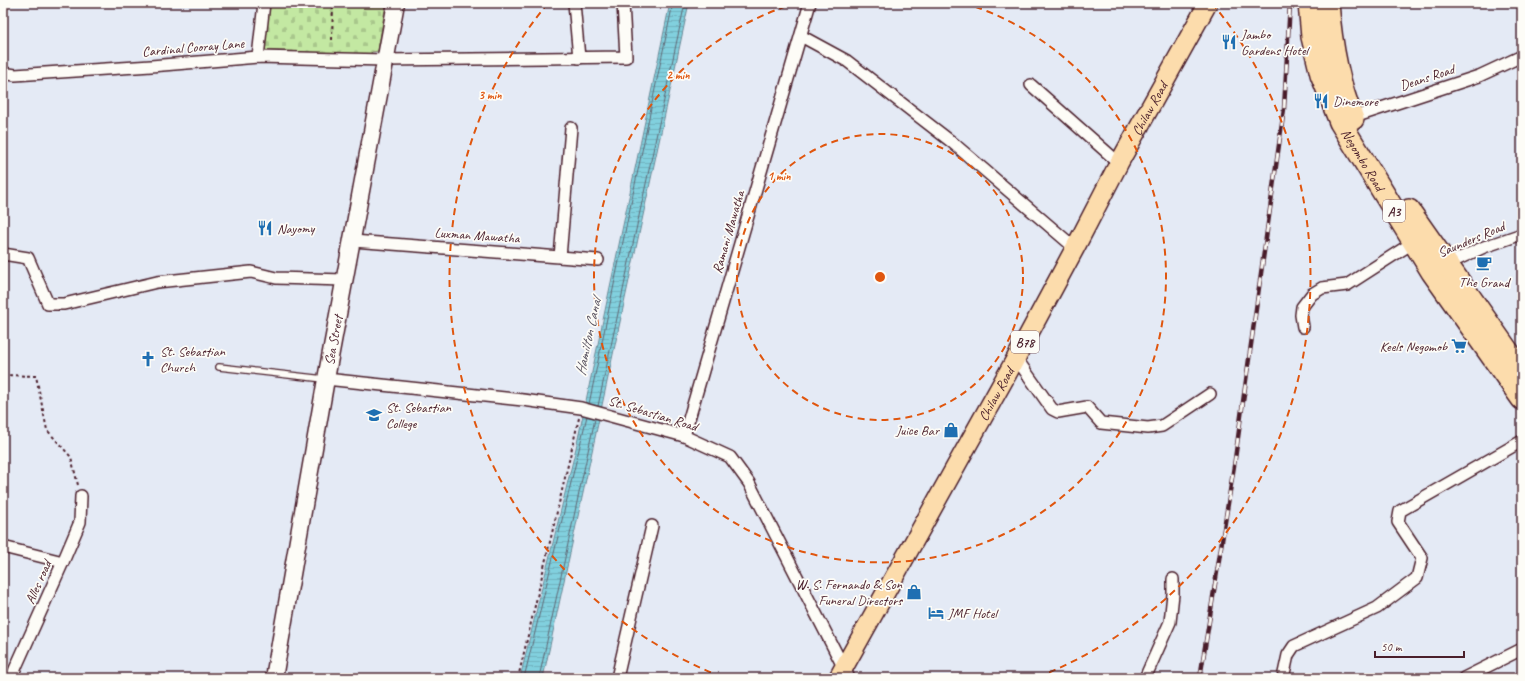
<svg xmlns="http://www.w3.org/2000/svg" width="1525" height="681" font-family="Caveat,sans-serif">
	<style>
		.cemetery { fill: url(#cemetery-stones); stroke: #868466 }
		.water { fill: url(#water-rules); stroke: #6b8996 }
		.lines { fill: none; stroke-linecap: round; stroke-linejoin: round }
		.shore { stroke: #606673; stroke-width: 1 }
		.lane-casing { stroke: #4a1f2b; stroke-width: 8 }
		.street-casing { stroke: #4a1f2b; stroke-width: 14 }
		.secondary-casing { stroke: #4a1f2b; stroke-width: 19 }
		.primary-casing { stroke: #4a1f2b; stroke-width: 21 }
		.highway-casing { stroke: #4a1f2b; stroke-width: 24 }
		.path { stroke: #4a1f2b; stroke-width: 2; stroke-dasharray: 3 3; stroke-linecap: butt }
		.lane { stroke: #fdfcf7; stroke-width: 5.5 }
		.street { stroke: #fdfcf7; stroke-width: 11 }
		.secondary { stroke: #fdfcf7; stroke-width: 16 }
		.primary { stroke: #fcdcac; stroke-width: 18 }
		.highway { stroke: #fcdcac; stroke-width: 21 }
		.rail-casing { stroke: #4a1f2b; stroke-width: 4.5 }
		.rail { stroke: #fdfcf7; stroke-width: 3; stroke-dasharray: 9; stroke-linecap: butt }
		.ring { fill: none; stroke: #e0560e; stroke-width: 2; stroke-dasharray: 7 5 }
		.labels { text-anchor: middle; stroke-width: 3.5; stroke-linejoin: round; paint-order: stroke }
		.shield { fill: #fdfcf7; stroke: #806168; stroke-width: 1 }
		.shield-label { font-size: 13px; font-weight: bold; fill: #4a1f2b }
		.poi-label { font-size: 14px; fill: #4a1f2b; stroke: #fdfcf7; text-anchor: start }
		.street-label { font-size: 14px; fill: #4a1f2b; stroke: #fdfcf7 }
		.water-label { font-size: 15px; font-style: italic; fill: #5a5461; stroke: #fdfcf7 }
		.centre { fill: #e0560e; stroke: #fdfcf7; stroke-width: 2 }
		.ring-label { font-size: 12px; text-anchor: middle; font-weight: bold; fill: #e0560e; stroke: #fdfcf7; stroke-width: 3.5; stroke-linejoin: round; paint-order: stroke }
	</style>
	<defs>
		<pattern id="cemetery-stones" width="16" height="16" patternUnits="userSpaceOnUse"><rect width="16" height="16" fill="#c3e8a2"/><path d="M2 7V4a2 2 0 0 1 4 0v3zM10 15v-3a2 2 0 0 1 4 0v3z" fill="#a9c78c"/></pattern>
		<pattern id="water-rules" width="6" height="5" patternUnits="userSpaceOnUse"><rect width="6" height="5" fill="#81d0de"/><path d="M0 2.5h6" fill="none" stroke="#71b2bf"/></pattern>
	</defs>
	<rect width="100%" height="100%" fill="#e4eaf5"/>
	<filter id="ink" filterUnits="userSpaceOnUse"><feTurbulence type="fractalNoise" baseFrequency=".025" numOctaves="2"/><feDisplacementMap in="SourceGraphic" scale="8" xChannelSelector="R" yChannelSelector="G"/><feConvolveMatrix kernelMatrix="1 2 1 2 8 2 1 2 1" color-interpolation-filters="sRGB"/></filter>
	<g filter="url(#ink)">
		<polygon class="cemetery" points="266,3 386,3 378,51 372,52 369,55 262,50"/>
		<polygon class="water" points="670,3 689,3 543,678 520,678 576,448"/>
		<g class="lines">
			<g class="shore">
				<polyline points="589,404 673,3"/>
				<polyline points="598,406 685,3"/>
				<polyline points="524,678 587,416"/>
				<polyline points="539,678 595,419"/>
			</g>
			<defs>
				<polyline id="lane" points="219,367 324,379"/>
				<g id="street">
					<polyline points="574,3 579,58"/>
					<polyline points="801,36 847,61 953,143 1075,248"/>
					<polyline points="258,57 264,3"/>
					<polyline points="3,73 15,75 151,66 258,57 385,60 626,57 623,3"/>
					<polyline points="1031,85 1119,163"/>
					<polyline points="1348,119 1479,76 1522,56"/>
					<polyline points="353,241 598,260"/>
					<polyline points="3,254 28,258 48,304 64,304 157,282 251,272 276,278 344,280"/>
					<polyline points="560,257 571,128"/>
					<polyline points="1443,266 1484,247 1522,234"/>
					<polyline points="1303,327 1301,315 1302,307 1312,294 1322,288 1347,285 1414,242"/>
					<polyline points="1016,358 1052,409 1058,412 1087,407 1101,423 1148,428 1162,426 1210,394"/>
					<polyline points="326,379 523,400 581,408 684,436 730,457 749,483 849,678"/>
					<polyline points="684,436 810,3"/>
					<polyline points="3,547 63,562"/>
					<polyline points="11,678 63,562 80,522 81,496"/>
					<polyline points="617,678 652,526"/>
					<polyline points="1145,678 1170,622 1173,594 1173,579"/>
					<polyline points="1283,678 1288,655 1294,646 1377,608 1417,578 1422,558 1398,522 1400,511 1522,441"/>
					<polyline points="1464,678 1522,649"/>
				</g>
				<g id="secondary">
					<path id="s1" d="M274 678 326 379 396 3"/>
				</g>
				<g id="primary">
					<path id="s2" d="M838 678 1016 358 1075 248 1119 163 1208 3"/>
				</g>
				<g id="highway">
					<path id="s3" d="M1309 3 1312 37 1321 74 1340 122 1432 272 1522 399"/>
					<path d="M1328 3C1331 42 1338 83 1353 119"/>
					<polyline points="1409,210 1522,371"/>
				</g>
			</defs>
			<use href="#lane" class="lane-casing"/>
			<use href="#street" class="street-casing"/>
			<use href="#secondary" class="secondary-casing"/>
			<use href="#primary" class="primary-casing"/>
			<use href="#highway" class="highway-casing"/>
			<g class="path">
				<polyline points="332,40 333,3"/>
				<polyline points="3,375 36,376 47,430 71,457 78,485"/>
				<polyline points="518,678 579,418"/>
			</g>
			<use href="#lane" class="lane"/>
			<use href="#street" class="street"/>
			<use href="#secondary" class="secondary"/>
			<use href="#primary" class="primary"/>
			<use href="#highway" class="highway"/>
			<defs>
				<polyline id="rail" points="1200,678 1234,466 1284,109 1290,3"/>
			</defs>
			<use href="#rail" class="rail-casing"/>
			<use href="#rail" class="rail"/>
		</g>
	</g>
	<g class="ring">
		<circle cx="880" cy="277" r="143"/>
		<path d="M964 3A286 286 0 1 1 796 3"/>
		<path d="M722 677A430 430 0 0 1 548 3M1212 3A430 430 0 0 1 1038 677"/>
	</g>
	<defs>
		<symbol id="restaurant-bare" viewBox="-9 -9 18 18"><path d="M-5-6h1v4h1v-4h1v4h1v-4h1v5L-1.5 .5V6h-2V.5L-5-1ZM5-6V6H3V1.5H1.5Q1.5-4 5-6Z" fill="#1f6fb2" stroke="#fdfcf7" stroke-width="2.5" paint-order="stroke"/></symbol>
		<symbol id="cafe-bare" viewBox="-9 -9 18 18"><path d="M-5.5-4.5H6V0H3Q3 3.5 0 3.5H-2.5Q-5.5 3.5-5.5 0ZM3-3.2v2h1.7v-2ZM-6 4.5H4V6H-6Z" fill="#1f6fb2" stroke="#fdfcf7" stroke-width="2.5" paint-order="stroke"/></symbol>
		<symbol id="supermarket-bare" viewBox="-9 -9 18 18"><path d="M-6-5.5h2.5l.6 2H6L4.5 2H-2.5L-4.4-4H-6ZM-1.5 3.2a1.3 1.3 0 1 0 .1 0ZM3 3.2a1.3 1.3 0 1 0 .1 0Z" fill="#1f6fb2" stroke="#fdfcf7" stroke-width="2.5" paint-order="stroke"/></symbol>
		<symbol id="church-bare" viewBox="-9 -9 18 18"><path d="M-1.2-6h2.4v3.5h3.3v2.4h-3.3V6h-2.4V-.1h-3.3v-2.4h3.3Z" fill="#1f6fb2" stroke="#fdfcf7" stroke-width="2.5" paint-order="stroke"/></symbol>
		<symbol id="school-bare" viewBox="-9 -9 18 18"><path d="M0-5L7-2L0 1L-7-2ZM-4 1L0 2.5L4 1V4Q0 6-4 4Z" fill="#1f6fb2" stroke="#fdfcf7" stroke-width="2.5" paint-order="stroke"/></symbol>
		<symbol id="shop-bare" viewBox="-9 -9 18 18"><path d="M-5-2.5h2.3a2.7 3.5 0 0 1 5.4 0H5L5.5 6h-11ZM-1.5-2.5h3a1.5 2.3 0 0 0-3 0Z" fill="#1f6fb2" stroke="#fdfcf7" stroke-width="2.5" paint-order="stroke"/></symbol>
		<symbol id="hotel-bare" viewBox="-9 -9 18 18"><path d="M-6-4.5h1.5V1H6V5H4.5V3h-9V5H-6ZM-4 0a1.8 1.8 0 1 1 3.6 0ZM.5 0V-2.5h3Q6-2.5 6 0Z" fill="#1f6fb2" stroke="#fdfcf7" stroke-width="2.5" paint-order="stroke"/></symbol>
	</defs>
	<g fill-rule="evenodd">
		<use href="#restaurant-bare" x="1218" y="31" width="22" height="22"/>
		<use href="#restaurant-bare" x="1310" y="90" width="22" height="22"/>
		<use href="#restaurant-bare" x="254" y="217" width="22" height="22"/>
		<use href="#cafe-bare" x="1473" y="252" width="22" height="22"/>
		<use href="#supermarket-bare" x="1448" y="335" width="22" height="22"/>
		<use href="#church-bare" x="137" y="348" width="22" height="22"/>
		<use href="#school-bare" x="363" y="404" width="22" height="22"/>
		<use href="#shop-bare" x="940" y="419" width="22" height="22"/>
		<use href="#shop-bare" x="903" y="581" width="22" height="22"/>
		<use href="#hotel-bare" x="925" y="602" width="22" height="22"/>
	</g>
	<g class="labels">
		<g class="shield">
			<rect x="1383" y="200" width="22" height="22" rx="3"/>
			<rect x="1011" y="331" width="28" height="22" rx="3"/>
		</g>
		<g class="shield-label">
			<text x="1394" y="216">A3</text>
			<text x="1025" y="347">B78</text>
		</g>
		<g class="poi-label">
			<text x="1241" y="39">Jambo<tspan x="1241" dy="16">Gardens Hotel</tspan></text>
			<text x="1333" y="106">Dinemore</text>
			<text x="277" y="233">Nayomy</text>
			<text x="1484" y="287" text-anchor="middle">The Grand</text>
			<text x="1447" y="351" text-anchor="end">Keels Negomob</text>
			<text x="160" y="356">St. Sebastian<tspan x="160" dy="16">Church</tspan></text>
			<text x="386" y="412">St. Sebastian<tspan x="386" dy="16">College</tspan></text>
			<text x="939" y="435" text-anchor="end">Juice Bar</text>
			<text x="902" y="589" text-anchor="end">W. S. Fernando &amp; Son<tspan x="902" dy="16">Funeral Directors</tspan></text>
			<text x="948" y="618">JMF Hotel</text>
		</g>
		<g class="street-label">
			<text transform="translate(193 47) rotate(-5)" y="5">Cardinal Cooray Lane</text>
			<text transform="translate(1427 77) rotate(-18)" y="5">Deans Road</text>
			<text dy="5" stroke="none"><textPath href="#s2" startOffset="649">Chilaw Road</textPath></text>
			<text dy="5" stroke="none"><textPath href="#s3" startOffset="168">Negombo Road</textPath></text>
			<text transform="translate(728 232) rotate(-74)" y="5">Ramani Mawatha</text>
			<text transform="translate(477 235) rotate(4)" y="5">Luxman Mawatha</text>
			<text transform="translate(1471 239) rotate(-23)" y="5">Saunders Road</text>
			<text dy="5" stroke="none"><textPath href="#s1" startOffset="343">Sea Street</textPath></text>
			<text dy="5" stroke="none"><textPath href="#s2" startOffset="325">Chilaw Road</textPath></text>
			<text transform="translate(653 413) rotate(17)" y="5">St. Sebastian Road</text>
			<text transform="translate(38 582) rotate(-66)" y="5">Alles road</text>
		</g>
		<g class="water-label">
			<text transform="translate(588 337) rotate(-78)" y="5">Hamilton Canal</text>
		</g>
	</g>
	<circle cx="880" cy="277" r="6" class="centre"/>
	<g class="ring-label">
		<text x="678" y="79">2 min</text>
		<text x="490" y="99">3 min</text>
		<text x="779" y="180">1 min</text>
	</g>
	<rect width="1525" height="681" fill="none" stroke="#fdfcf7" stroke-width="16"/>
	<rect x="8" y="8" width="1509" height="665" fill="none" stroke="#4a1f2b" stroke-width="1.5" filter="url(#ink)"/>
	<path d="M1375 651v6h89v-6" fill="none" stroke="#4a1f2b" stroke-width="2"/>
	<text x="1381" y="651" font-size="12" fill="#4a1f2b" stroke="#fdfcf7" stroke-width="3" paint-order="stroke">50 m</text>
</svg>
